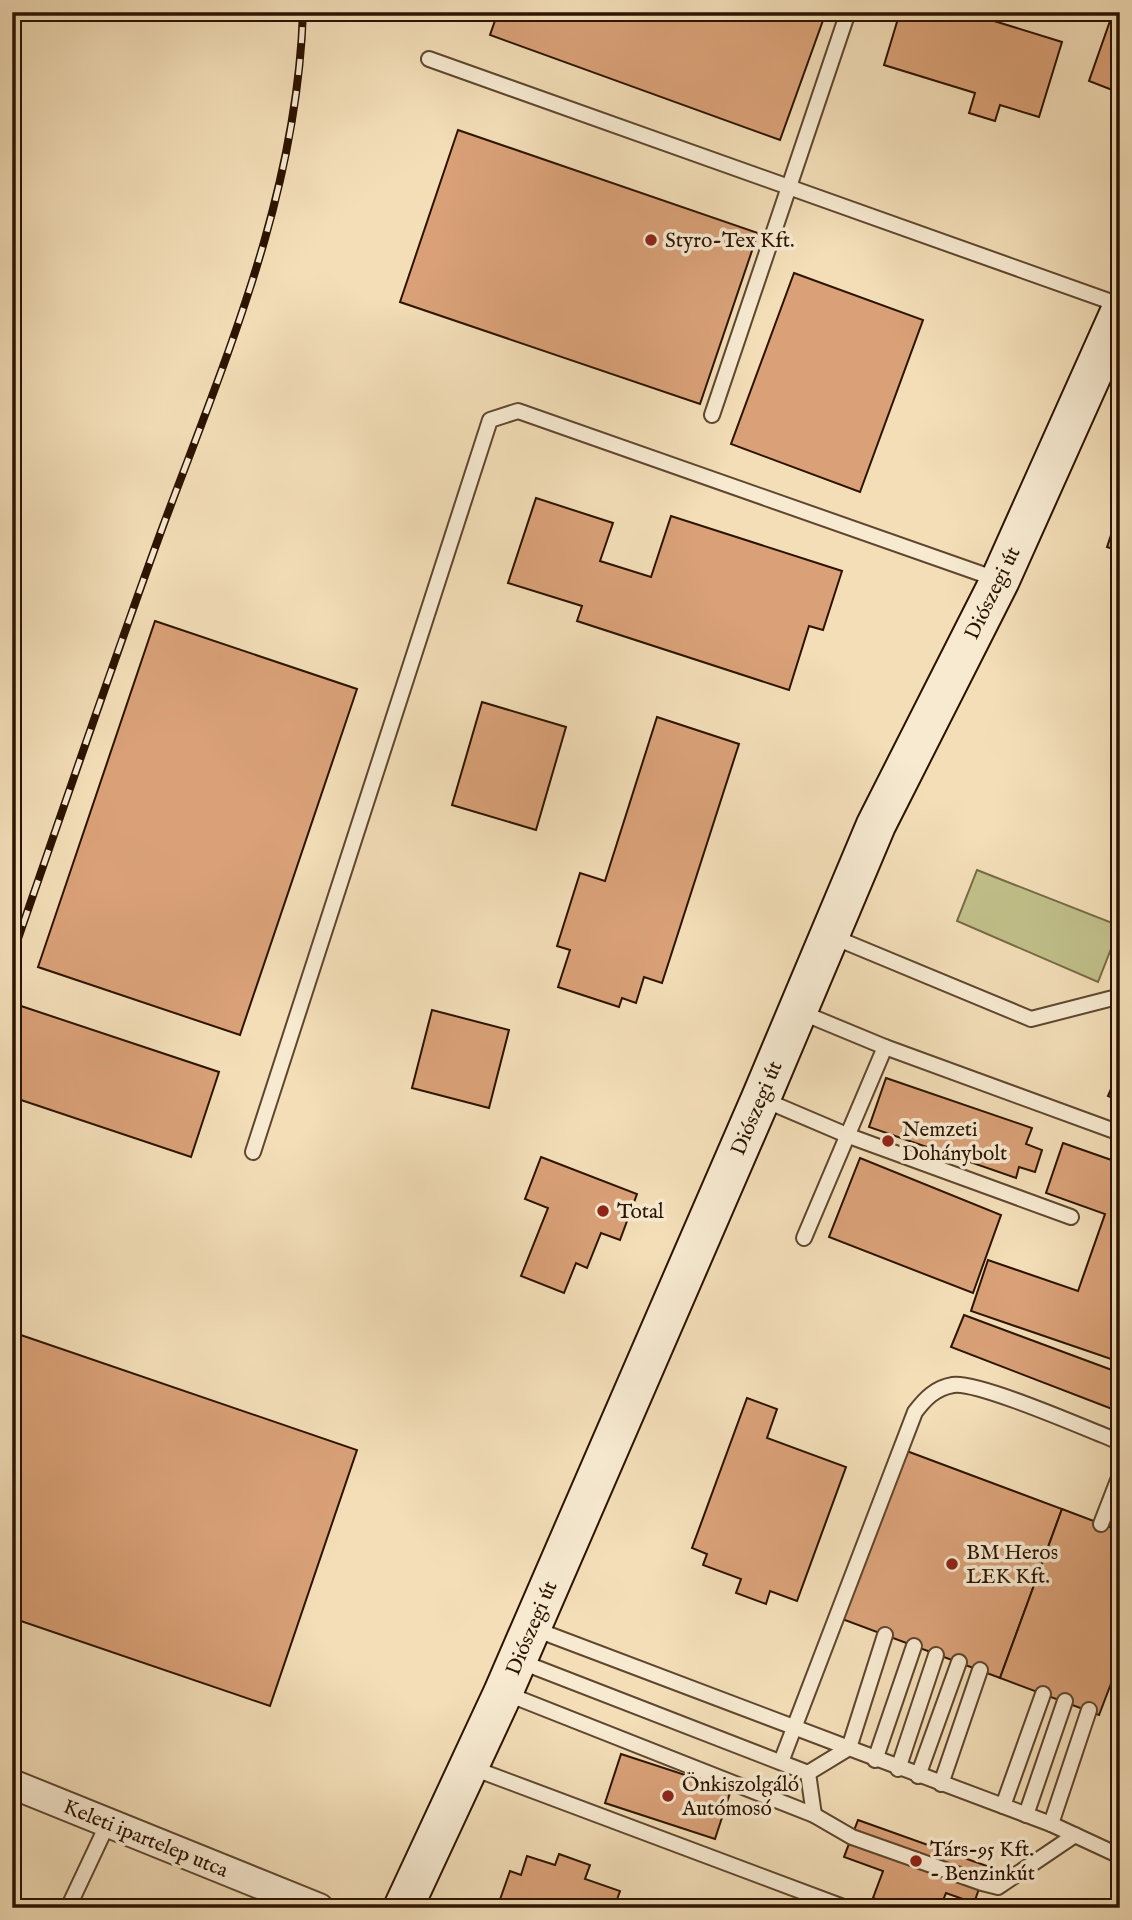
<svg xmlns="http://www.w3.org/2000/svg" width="1132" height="1920" font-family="'IM FELL English',serif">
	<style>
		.green { fill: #c1c08a; stroke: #766a45; stroke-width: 2 }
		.building { fill: #daa178; stroke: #2c1300; stroke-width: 2 }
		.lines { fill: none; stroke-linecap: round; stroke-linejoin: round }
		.lane-casing { stroke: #5e462e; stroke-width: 18 }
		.street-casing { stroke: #5e462e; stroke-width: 32 }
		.secondary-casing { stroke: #2c1300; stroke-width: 42 }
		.lane { stroke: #f7ead1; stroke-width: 14 }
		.street { stroke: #f7ead1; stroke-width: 28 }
		.secondary { stroke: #f7ead1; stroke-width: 38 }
		.rail-casing { stroke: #2c1300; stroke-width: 8 }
		.rail { stroke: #f7ead1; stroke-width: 5; stroke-dasharray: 16; stroke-linecap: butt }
		.poi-dot { fill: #8f2418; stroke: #f7ead1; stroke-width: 2.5 }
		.labels { text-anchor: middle; stroke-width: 7; stroke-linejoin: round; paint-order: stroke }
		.poi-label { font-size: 21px; fill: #2c1300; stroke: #f7ead1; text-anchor: start }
		.street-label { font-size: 21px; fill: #2c1300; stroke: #f7ead1 }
	</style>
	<rect width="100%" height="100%" fill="#f3deb8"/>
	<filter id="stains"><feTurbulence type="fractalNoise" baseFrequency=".00286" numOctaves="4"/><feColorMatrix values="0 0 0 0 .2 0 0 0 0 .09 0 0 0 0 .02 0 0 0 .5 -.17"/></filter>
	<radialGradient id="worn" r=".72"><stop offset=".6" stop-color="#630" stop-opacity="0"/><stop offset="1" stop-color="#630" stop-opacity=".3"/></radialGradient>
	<polygon class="green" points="977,870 1120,926 1098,982 957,921"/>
	<g class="building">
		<polygon points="498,12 826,12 780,140 490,35"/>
		<polygon points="900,12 965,12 1062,42 1039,117 1000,105 995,121 969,113 975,93 884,65"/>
		<polygon points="1110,21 1120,25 1120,93 1089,81"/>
		<polygon points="458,130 758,233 700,404 400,302"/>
		<polygon points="794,273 923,320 860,492 731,444"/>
		<polygon points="536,498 613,523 600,561 651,577 671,516 842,571 823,630 809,626 789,690 577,621 582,606 508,583"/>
		<polygon points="1120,508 1120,551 1107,547"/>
		<polygon points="155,621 357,689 240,1035 38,967"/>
		<polygon points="482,702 566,727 536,830 452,805"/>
		<polygon points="657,717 739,744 662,983 644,977 636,1003 622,998 619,1007 558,987 570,950 557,946 580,873 605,881"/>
		<polygon points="12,1003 219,1072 191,1157 12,1097"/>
		<polygon points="432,1010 509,1030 489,1108 412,1088"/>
		<polygon points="1120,1068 1120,1101 1108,1096"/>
		<polygon points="886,1078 1032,1128 1026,1144 1042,1150 1035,1172 1019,1167 1016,1178 869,1127"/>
		<polygon points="1063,1143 1120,1163 1120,1343 1114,1360 971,1311 988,1260 1078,1291 1105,1214 1046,1193"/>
		<polygon points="541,1157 637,1194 620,1240 601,1233 587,1268 576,1263 564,1293 521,1276 548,1208 525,1199"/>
		<polygon points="860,1158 1001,1215 973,1293 829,1237"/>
		<polygon points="964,1315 1120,1373 1120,1412 951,1347"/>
		<polygon points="12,1332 357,1450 270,1706 12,1618"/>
		<polygon points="747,1398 777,1409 767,1438 846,1467 797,1601 770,1591 766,1604 736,1593 741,1579 703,1565 707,1554 692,1548"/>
		<polygon points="904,1450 1062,1509 1000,1678 842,1619"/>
		<polygon points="1062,1509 1120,1531 1120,1660 1099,1715 1000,1678"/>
		<polygon points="621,1754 731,1790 715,1839 605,1803"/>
		<polygon points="858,1820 987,1866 974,1903 946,1893 940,1908 900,1908 873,1898 883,1871 844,1857"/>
		<polygon points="559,1854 590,1865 585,1879 620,1891 614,1908 497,1908 510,1871 521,1875 527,1856 555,1865"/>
	</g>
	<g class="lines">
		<defs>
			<g id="lane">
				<polyline points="429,59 1120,305"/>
				<polyline points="712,415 848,12"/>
				<polyline points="831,936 1031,1019 1113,998"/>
				<polyline points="798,1011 885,1047 1120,1133"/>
				<polyline points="762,1099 849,1136 1071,1217"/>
				<polyline points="253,1152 490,420 518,411 999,580"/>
				<polyline points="804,1238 885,1047"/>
				<polyline points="1101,1524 1120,1475"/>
				<polyline points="532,1628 849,1748 885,1635"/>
				<polyline points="519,1661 808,1773"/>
				<polyline points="505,1693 814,1815 852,1837 982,1883 998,1887 1075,1835"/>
				<polyline points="875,1760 914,1646"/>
				<path d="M781 1762 915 1412C925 1399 935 1388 953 1385 978 1381 1089 1430 1120 1442"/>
				<polyline points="470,1767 846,1908"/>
				<polyline points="898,1769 936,1655"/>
				<polyline points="808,1773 849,1748 1051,1824 1120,1856"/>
				<polyline points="808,1773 814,1815"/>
				<polyline points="918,1776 959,1662"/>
				<polyline points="941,1784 980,1670"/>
				<polyline points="1003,1806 1043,1694"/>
				<polyline points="1026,1815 1065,1701"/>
				<polyline points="1051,1824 1089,1710"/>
				<polyline points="68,1908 108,1823"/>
			</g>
			<polyline id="street" points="12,1784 319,1908"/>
			<polyline id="secondary" points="403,1908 503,1693 761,1098 876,825 1000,580 1120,312"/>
		</defs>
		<use href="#lane" class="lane-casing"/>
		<use href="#street" class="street-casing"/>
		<use href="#secondary" class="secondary-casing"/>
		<use href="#lane" class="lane"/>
		<use href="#street" class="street"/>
		<use href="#secondary" class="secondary"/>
		<defs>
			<path id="rail" d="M12 956C62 812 111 668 163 526 226 357 297 195 303 12"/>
		</defs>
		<use href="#rail" class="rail-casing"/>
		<use href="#rail" class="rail"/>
	</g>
	<g class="poi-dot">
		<circle cx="651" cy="240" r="7"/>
		<circle cx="888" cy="1141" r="7"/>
		<circle cx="603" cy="1211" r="7"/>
		<circle cx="952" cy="1564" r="7"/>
		<circle cx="668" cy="1796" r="7"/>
		<circle cx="916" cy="1861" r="7"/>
	</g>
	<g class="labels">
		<g class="poi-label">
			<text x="665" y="247">Styro-Tex Kft.</text>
			<text x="902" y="1136">Nemzeti<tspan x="902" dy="24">Dohánybolt</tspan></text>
			<text x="617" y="1218">Total</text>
			<text x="966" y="1559">BM Heros<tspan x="966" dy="24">LEK Kft.</tspan></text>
			<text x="682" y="1791">Önkiszolgáló<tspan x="682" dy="24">Autómosó</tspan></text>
			<text x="930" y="1856">Társ-95 Kft.<tspan x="930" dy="24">- Benzinkút</tspan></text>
		</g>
		<g class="street-label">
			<text transform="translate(992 593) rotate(-64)" y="7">Diószegi út</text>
			<text transform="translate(756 1108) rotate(-67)" y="7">Diószegi út</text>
			<text transform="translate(531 1628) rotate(-67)" y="7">Diószegi út</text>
			<text transform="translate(146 1838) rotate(22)" y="7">Keleti ipartelep utca</text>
		</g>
	</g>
	<rect width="1132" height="1920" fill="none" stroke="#f3deb8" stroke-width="42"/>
	<rect x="14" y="14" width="1104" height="1892" fill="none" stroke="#2c1300" stroke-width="3.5"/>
	<rect x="21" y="21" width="1090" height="1878" fill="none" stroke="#2c1300" stroke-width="2"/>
	<rect width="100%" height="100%" filter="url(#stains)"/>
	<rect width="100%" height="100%" fill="url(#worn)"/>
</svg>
